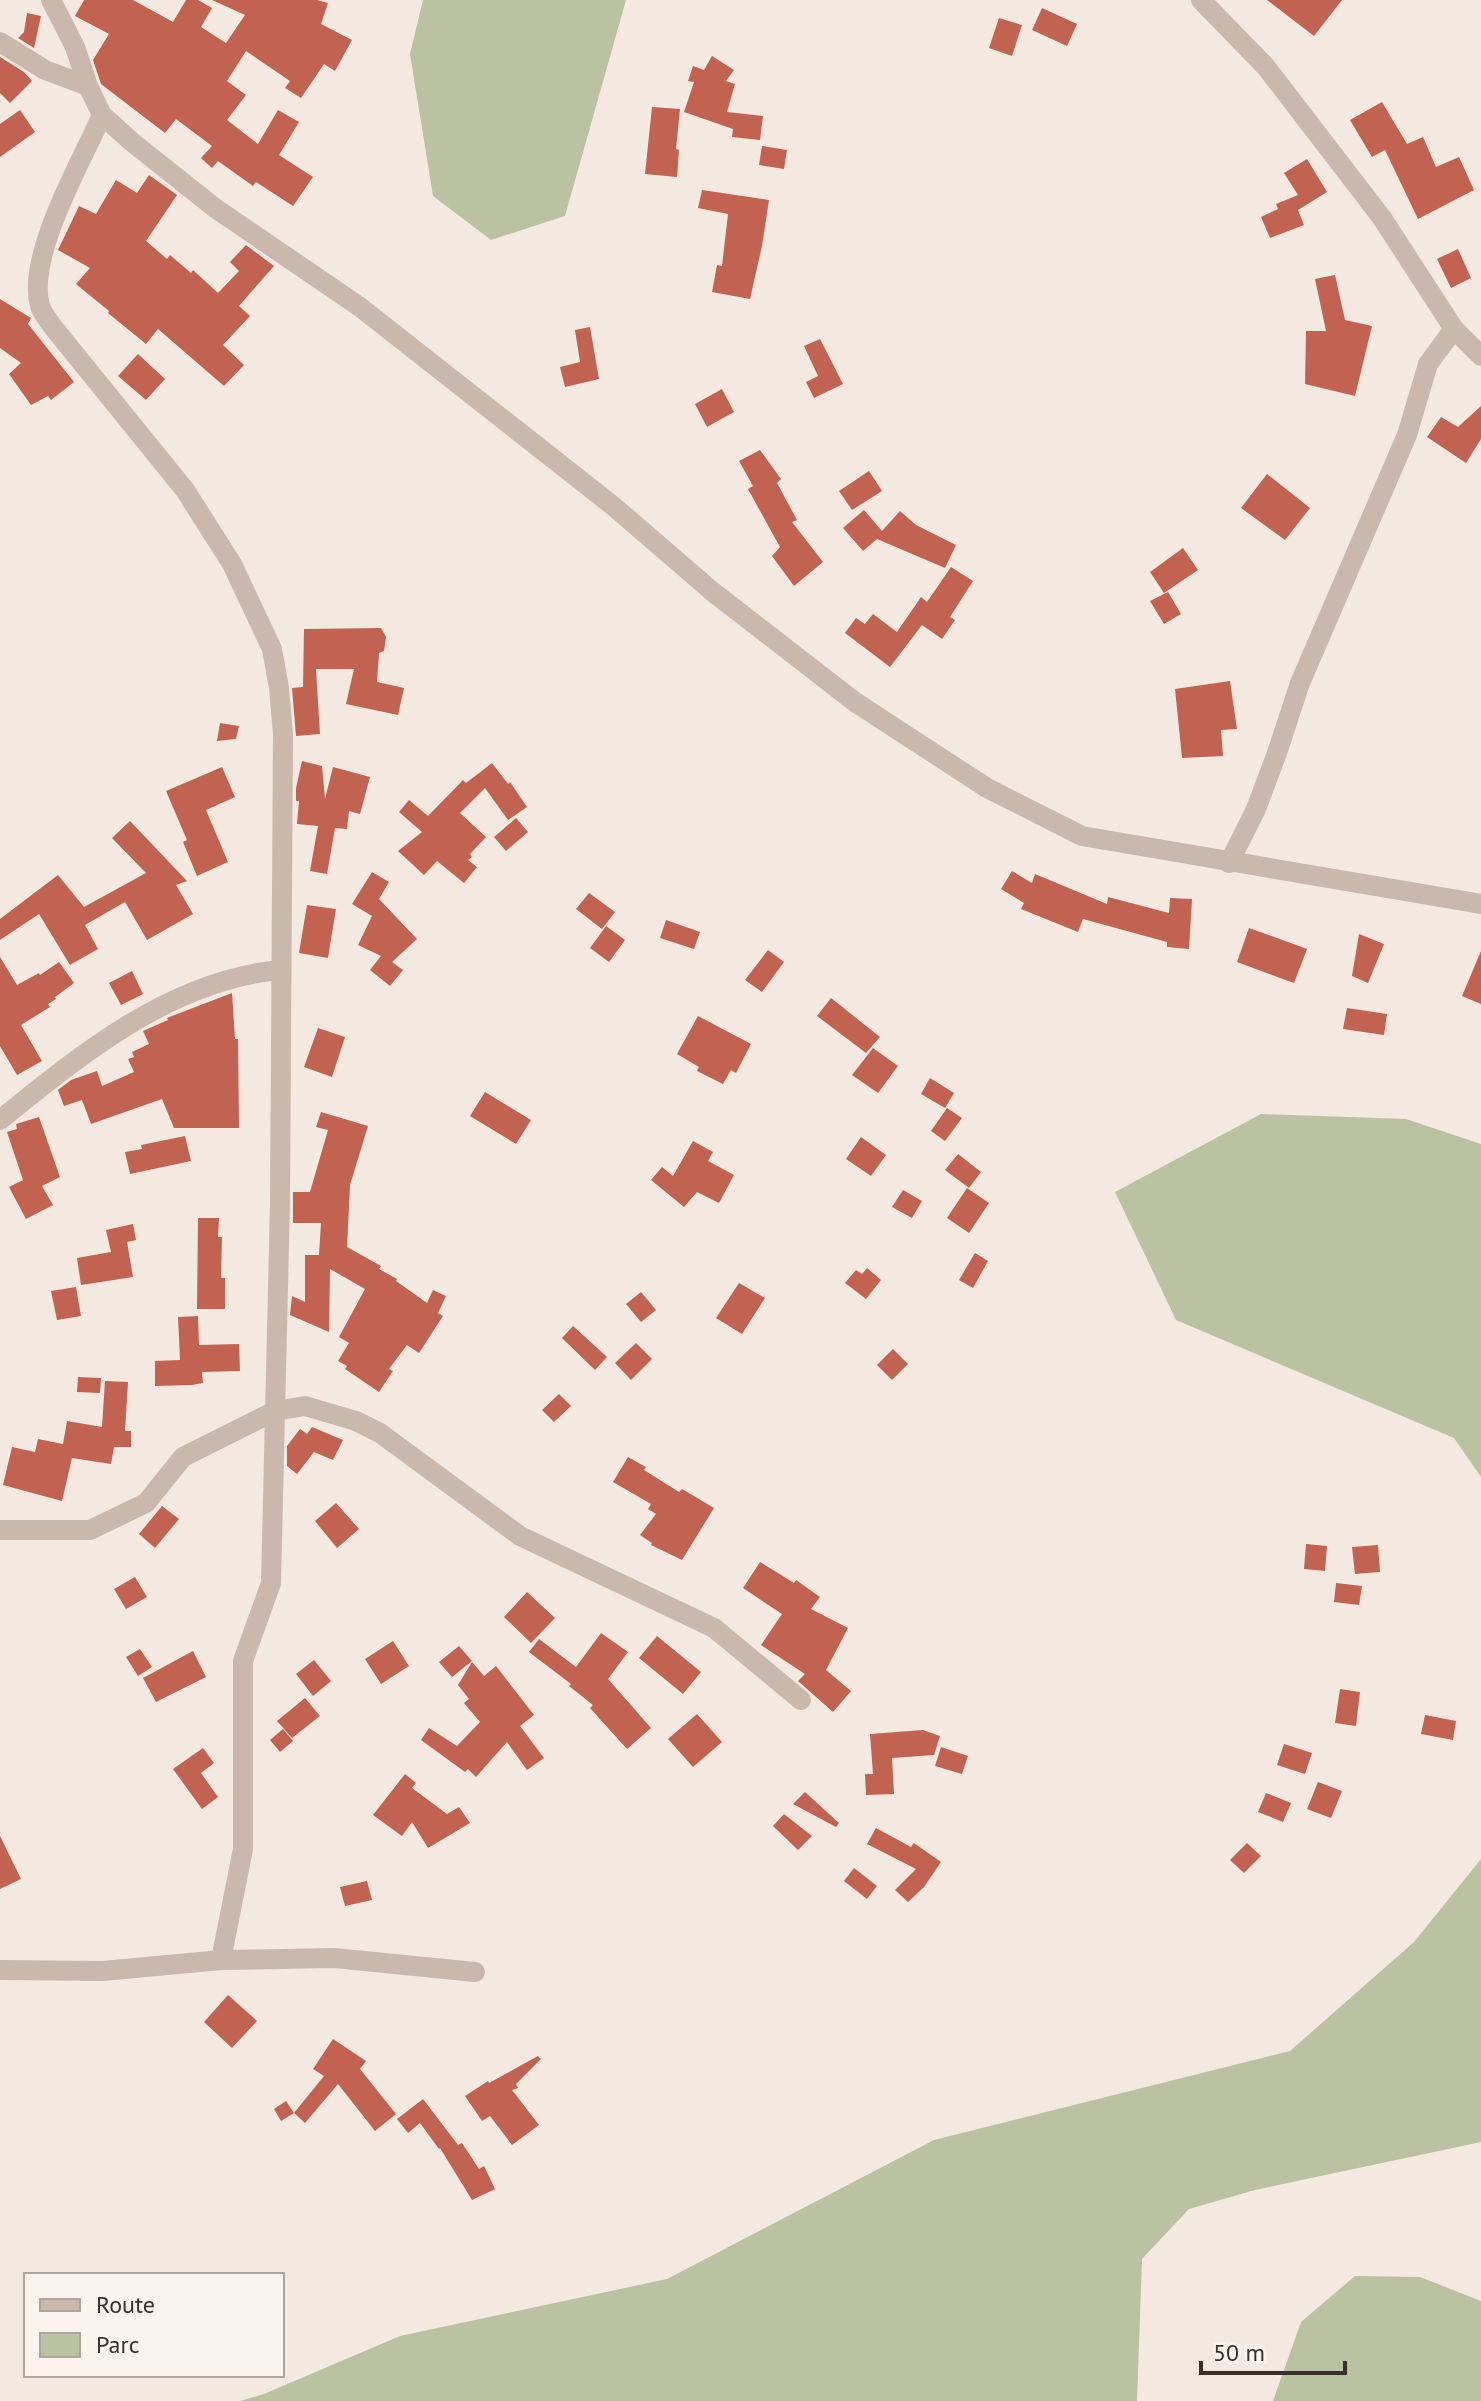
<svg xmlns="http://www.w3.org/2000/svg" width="1481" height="2401" font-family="'PT Sans',sans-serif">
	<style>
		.green { fill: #bac2a1 }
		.building { fill: #c26250 }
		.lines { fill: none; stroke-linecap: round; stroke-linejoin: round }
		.minor { stroke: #cbb8ad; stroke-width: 20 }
		.tertiary { stroke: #cbb8ad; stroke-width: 20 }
	</style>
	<rect width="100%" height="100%" fill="#f3e9e1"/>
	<g class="green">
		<polygon points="423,0 626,0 565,216 491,240 433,196 410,54"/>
		<polygon points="1261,1114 1406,1119 1481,1144 1481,1477 1454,1438 1176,1320 1115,1192"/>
		<polygon points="1481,1859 1481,2142 1255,2190 1189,2209 1142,2259 1137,2401 240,2401 264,2394 400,2336 667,2279 934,2140 1290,2051 1414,1942"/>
		<polygon points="1355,2276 1420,2277 1481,2301 1481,2401 1273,2401 1301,2322"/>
	</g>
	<g class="building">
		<polygon points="84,0 133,0 173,22 186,0 198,0 212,8 201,27 226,43 245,15 212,0 317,0 328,3 321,24 352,40 335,71 324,64 301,98 285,88 290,81 246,51 227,81 246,95 227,120 258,144 278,110 299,122 279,155 313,177 293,206 256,182 253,186 218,161 212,168 201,158 212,146 176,119 165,133 101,84 93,60 109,34 75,16"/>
		<polygon points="1267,0 1342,0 1314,36"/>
		<polygon points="1042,8 1077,24 1067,46 1032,30"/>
		<polygon points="27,13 41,16 34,48 18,38 24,32"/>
		<polygon points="999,18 1022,25 1012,56 989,48"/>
		<polygon points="712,56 734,70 726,81 735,84 727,112 763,116 760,140 732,137 733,129 684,112 694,82 688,81 693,66 704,70"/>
		<polygon points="0,57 24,72 32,81 10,103 0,93"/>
		<polygon points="1382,102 1407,144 1423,137 1436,167 1459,157 1474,190 1418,219 1385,150 1372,157 1350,120"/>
		<polygon points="652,107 680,109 676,149 679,150 677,177 645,174"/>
		<polygon points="20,110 35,132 0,157 0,124"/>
		<polygon points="762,146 787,150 784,169 759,165"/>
		<polygon points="1307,159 1327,192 1298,210 1304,225 1270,238 1261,217 1278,209 1276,204 1298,195 1284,173"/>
		<polygon points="149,175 177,195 146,241 167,259 170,255 191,273 193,270 218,293 239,271 230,262 246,245 274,266 239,306 250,316 223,345 244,365 224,386 158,329 146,344 108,313 109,311 76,284 90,268 58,250 79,206 96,214 116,180 137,193"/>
		<polygon points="702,190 769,200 762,246 750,299 712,292 717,265 722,266 728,214 698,208"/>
		<polygon points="1458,249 1471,278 1451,288 1437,259"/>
		<polygon points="1335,275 1345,320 1372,326 1355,396 1305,384 1306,331 1326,331 1315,279"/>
		<polygon points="0,299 31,318 28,324 74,382 51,400 48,396 31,405 9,374 21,363 0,348"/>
		<polygon points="590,327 599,379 565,387 560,367 580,362 575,330"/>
		<polygon points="820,339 843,384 814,398 806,382 818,376 804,346"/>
		<polygon points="138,354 165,379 146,400 118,376"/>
		<polygon points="722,389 734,412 707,427 695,404"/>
		<polygon points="1481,406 1481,439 1466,463 1427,437 1441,417 1458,427"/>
		<polygon points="760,450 781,479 777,483 797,520 792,522 823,562 794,586 772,556 780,547 748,489 753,486 739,461"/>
		<polygon points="869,471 882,491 852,510 839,491"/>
		<polygon points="1267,474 1310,508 1285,540 1241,508"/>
		<polygon points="864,510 882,531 900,511 916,525 956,545 945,568 877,539 863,551 843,528"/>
		<polygon points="1183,548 1198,570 1164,593 1150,572"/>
		<polygon points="951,567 973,581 950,617 955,620 942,639 922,625 890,667 845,633 856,618 865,624 873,614 897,632 921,597 927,602"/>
		<polygon points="1168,592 1181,614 1164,624 1150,601"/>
		<polygon points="381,628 386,637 384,651 379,653 377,682 404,688 398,715 346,704 354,669 316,669 320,734 296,736 292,688 303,687 304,629"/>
		<polygon points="1230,681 1237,729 1221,730 1223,756 1182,758 1175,689"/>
		<polygon points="220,723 239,726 236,739 217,741"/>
		<polygon points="302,761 322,766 325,799 333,767 370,777 360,814 349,811 347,829 335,828 327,874 310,871 318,826 297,824 299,801 296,801 296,788"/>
		<polygon points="492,763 508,784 510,782 527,807 508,820 485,788 460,813 486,837 470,854 472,857 468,860 477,867 464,883 437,861 424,875 398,851 422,832 399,812 409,800 428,816 463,780 466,783"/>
		<polygon points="222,767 235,797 206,810 228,862 197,876 183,842 187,840 166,791"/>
		<polygon points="516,818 528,832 506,851 494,837"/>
		<polygon points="130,821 187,881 176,885 193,914 147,940 125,902 85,925 98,949 70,965 39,914 0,940 0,919 58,875 84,907 146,873 112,838"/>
		<polygon points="1012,871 1032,883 1035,874 1107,904 1108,897 1169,913 1170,898 1192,899 1189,949 1167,947 1167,942 1083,919 1078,932 1021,909 1024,903 1001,889"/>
		<polygon points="372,872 389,882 379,899 417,939 392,962 403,970 390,986 370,970 381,956 358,945 372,916 352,904"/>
		<polygon points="589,893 615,912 602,929 576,909"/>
		<polygon points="307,905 336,909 328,958 299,953"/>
		<polygon points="666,920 700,932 694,949 660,938"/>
		<polygon points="606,926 625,940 609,962 590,948"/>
		<polygon points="1249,928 1307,949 1294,983 1237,962"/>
		<polygon points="1359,934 1384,944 1368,983 1352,976"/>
		<polygon points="768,950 784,962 762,992 745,980"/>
		<polygon points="1481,951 1481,1004 1462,996"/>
		<polygon points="0,957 17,985 39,973 40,975 59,962 74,983 55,997 56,999 48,1004 50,1007 21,1025 42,1061 17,1075 0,1046"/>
		<polygon points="132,971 143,994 121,1005 109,983"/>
		<polygon points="232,993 235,1039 238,1039 239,1128 174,1128 162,1099 91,1124 82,1100 64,1106 58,1090 71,1080 97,1071 102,1086 134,1072 128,1059 134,1057 132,1052 149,1044 143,1031 168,1020 167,1018 172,1016"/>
		<polygon points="831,998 880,1037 866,1053 817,1016"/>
		<polygon points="1347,1008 1387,1014 1384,1035 1343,1029"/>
		<polygon points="698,1016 751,1044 736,1073 731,1070 723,1084 697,1071 699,1067 677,1054"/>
		<polygon points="318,1028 345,1037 332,1077 304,1067"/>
		<polygon points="873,1048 898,1066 878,1093 852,1075"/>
		<polygon points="930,1078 954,1093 945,1108 921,1094"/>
		<polygon points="485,1092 531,1120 516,1144 470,1116"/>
		<polygon points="947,1108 962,1118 945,1141 931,1131"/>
		<polygon points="321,1112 368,1126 350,1185 347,1247 381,1266 379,1269 397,1279 396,1281 427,1303 433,1290 446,1296 438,1313 443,1316 419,1353 407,1345 389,1369 393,1371 379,1392 345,1369 347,1366 338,1361 349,1343 339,1337 365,1289 330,1269 329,1332 290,1315 292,1296 305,1302 305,1255 319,1255 321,1223 293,1223 293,1192 310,1192 328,1130 316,1127"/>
		<polygon points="39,1117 60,1177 42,1186 53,1205 26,1219 9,1187 23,1180 7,1132 17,1129 16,1124"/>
		<polygon points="185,1136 191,1161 130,1174 125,1152 142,1149 141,1145"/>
		<polygon points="861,1137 886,1155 871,1176 846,1159"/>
		<polygon points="693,1141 713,1152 708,1161 734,1175 719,1203 697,1192 684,1207 651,1180 662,1167 673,1176"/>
		<polygon points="958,1154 981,1172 969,1188 945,1170"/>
		<polygon points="967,1188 989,1203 969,1233 947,1218"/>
		<polygon points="903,1190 922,1201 912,1218 892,1207"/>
		<polygon points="198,1218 219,1218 218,1237 222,1237 221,1278 225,1278 225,1309 197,1309"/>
		<polygon points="133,1224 136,1240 127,1242 133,1277 81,1285 77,1258 111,1252 106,1230"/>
		<polygon points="975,1253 988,1261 973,1288 959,1280"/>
		<polygon points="867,1268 881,1280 866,1299 845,1283 856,1270 862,1274"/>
		<polygon points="739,1283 765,1298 742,1334 716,1318"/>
		<polygon points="76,1287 81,1316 57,1320 51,1291"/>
		<polygon points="641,1292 656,1310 641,1322 626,1304"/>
		<polygon points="198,1316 199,1345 239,1344 240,1371 202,1372 203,1383 192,1385 155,1386 155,1361 180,1360 178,1317"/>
		<polygon points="573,1326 607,1357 595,1370 562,1338"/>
		<polygon points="636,1343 652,1359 631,1380 615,1363"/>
		<polygon points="893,1349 908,1364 892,1380 877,1365"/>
		<polygon points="78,1377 101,1378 100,1393 77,1392"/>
		<polygon points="105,1381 128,1382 125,1431 131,1431 131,1447 114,1447 111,1464 72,1458 62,1501 3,1485 12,1447 35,1452 38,1439 63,1444 67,1421 102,1427"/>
		<polygon points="559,1394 571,1406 554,1422 542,1410"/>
		<polygon points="312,1427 343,1440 333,1460 314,1452 297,1474 287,1466 287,1446 300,1429 307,1434"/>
		<polygon points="628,1457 646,1467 644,1470 679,1492 682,1489 714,1508 682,1560 651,1545 652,1543 640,1535 656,1514 648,1509 651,1504 613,1482"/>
		<polygon points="336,1503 359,1529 337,1548 315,1521"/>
		<polygon points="162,1506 179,1519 155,1548 139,1534"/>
		<polygon points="1306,1544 1327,1546 1325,1571 1304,1569"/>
		<polygon points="1378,1545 1380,1572 1355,1574 1352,1547"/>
		<polygon points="760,1562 794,1583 796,1580 820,1597 811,1609 848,1628 826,1670 851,1691 833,1712 798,1681 805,1674 761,1645 782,1614 743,1588"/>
		<polygon points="135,1577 147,1597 126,1609 114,1589"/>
		<polygon points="1336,1583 1362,1586 1359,1605 1334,1602"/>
		<polygon points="527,1592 555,1618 531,1643 504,1617"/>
		<polygon points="601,1633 628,1652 608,1679 651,1728 627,1749 590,1708 593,1705 569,1686 571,1684 529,1652 539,1639 576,1667"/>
		<polygon points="657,1636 701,1672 683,1694 639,1658"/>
		<polygon points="393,1641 409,1666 381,1684 365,1659"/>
		<polygon points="459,1646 472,1661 452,1677 439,1662"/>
		<polygon points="140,1649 152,1667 138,1676 126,1657"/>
		<polygon points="193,1651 206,1677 156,1702 143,1678"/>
		<polygon points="314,1660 331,1681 313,1696 296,1674"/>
		<polygon points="472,1662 484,1676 496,1666 534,1715 520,1726 544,1758 527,1770 507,1742 476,1777 468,1769 465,1772 421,1740 429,1728 457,1746 480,1722 464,1703 469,1699 458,1685"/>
		<polygon points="1340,1689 1360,1692 1356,1726 1335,1723"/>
		<polygon points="305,1698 320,1716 292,1738 277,1721"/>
		<polygon points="697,1714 722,1742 693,1767 668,1739"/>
		<polygon points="1425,1715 1456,1721 1453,1740 1421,1734"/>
		<polygon points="283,1729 293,1741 280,1752 270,1740"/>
		<polygon points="923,1730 940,1736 934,1755 892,1758 894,1794 866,1795 865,1774 873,1774 870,1734"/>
		<polygon points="1284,1744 1312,1753 1305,1774 1277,1765"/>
		<polygon points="941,1747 968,1756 962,1774 935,1766"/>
		<polygon points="203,1748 214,1763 201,1773 218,1797 202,1809 173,1769"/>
		<polygon points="405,1774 416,1783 412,1788 447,1814 459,1807 470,1823 428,1848 412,1822 402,1836 373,1815"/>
		<polygon points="1318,1782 1342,1791 1331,1818 1307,1809"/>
		<polygon points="805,1792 839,1823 836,1827 793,1804"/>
		<polygon points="1266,1793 1291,1803 1283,1822 1258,1812"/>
		<polygon points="784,1814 812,1836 798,1850 773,1826"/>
		<polygon points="876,1828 911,1847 914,1843 941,1862 924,1887 908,1902 895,1890 916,1869 867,1844"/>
		<polygon points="0,1836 21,1879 0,1889"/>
		<polygon points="1247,1843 1261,1856 1244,1873 1230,1860"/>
		<polygon points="854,1868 877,1886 867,1899 844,1881"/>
		<polygon points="367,1881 372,1900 345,1906 340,1887"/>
		<polygon points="228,1995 257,2021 232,2048 204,2022"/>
		<polygon points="333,2039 366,2061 360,2069 396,2114 375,2131 338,2084 305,2123 294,2113 324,2076 313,2069"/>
		<polygon points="538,2056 541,2059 516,2084 518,2088 512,2090 539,2125 512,2145 490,2116 482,2121 465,2096 488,2081 489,2083"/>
		<polygon points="423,2099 458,2145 462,2143 479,2169 484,2166 495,2189 472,2200 440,2148 439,2149 420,2123 408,2133 397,2119"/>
		<polygon points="286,2101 294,2113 281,2121 274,2109"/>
	</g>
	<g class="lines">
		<g class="minor">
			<polyline points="1201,0 1266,67 1382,218 1454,329 1481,356"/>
			<polyline points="0,42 45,70 88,86"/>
			<path d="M102 115C82 161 26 256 40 306 42 313 49 321 53 327L185 490 232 564 272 649 279 688 283 734 280 1202 271 1583 243 1661V1849L221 1960"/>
			<polyline points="1229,863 1256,809 1277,753 1300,683 1407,435 1428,364 1454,329"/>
			<path d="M0 1120C81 1054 173 979 281 970"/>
			<polyline points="0,1530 90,1530 146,1503 183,1457 275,1411 305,1406 356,1421 380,1433 520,1536 714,1628 801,1700"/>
			<polyline points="0,1970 103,1971 221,1960 334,1958 475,1972"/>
		</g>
		<polyline class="tertiary" points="51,0 75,47 88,86 102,115 132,142 215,208 360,307 612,505 713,592 855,702 987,788 1082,836 1481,904"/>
	</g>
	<rect x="24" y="2273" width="260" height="104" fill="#faf3ee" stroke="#ada5a0" stroke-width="2"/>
	<rect x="40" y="2299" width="40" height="12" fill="#cbb8ad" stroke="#ada5a0" stroke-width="2"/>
	<text x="96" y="2313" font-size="24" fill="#3a2f2b">Route</text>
	<rect x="40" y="2333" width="40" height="24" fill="#bac2a1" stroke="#ada5a0" stroke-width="2"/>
	<text x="96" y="2353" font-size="24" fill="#3a2f2b">Parc</text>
	<path d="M1201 2361v12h144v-12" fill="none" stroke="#3a2f2b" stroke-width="4"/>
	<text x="1213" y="2361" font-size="24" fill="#3a2f2b" stroke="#faf3ee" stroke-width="6" paint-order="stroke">50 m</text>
</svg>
